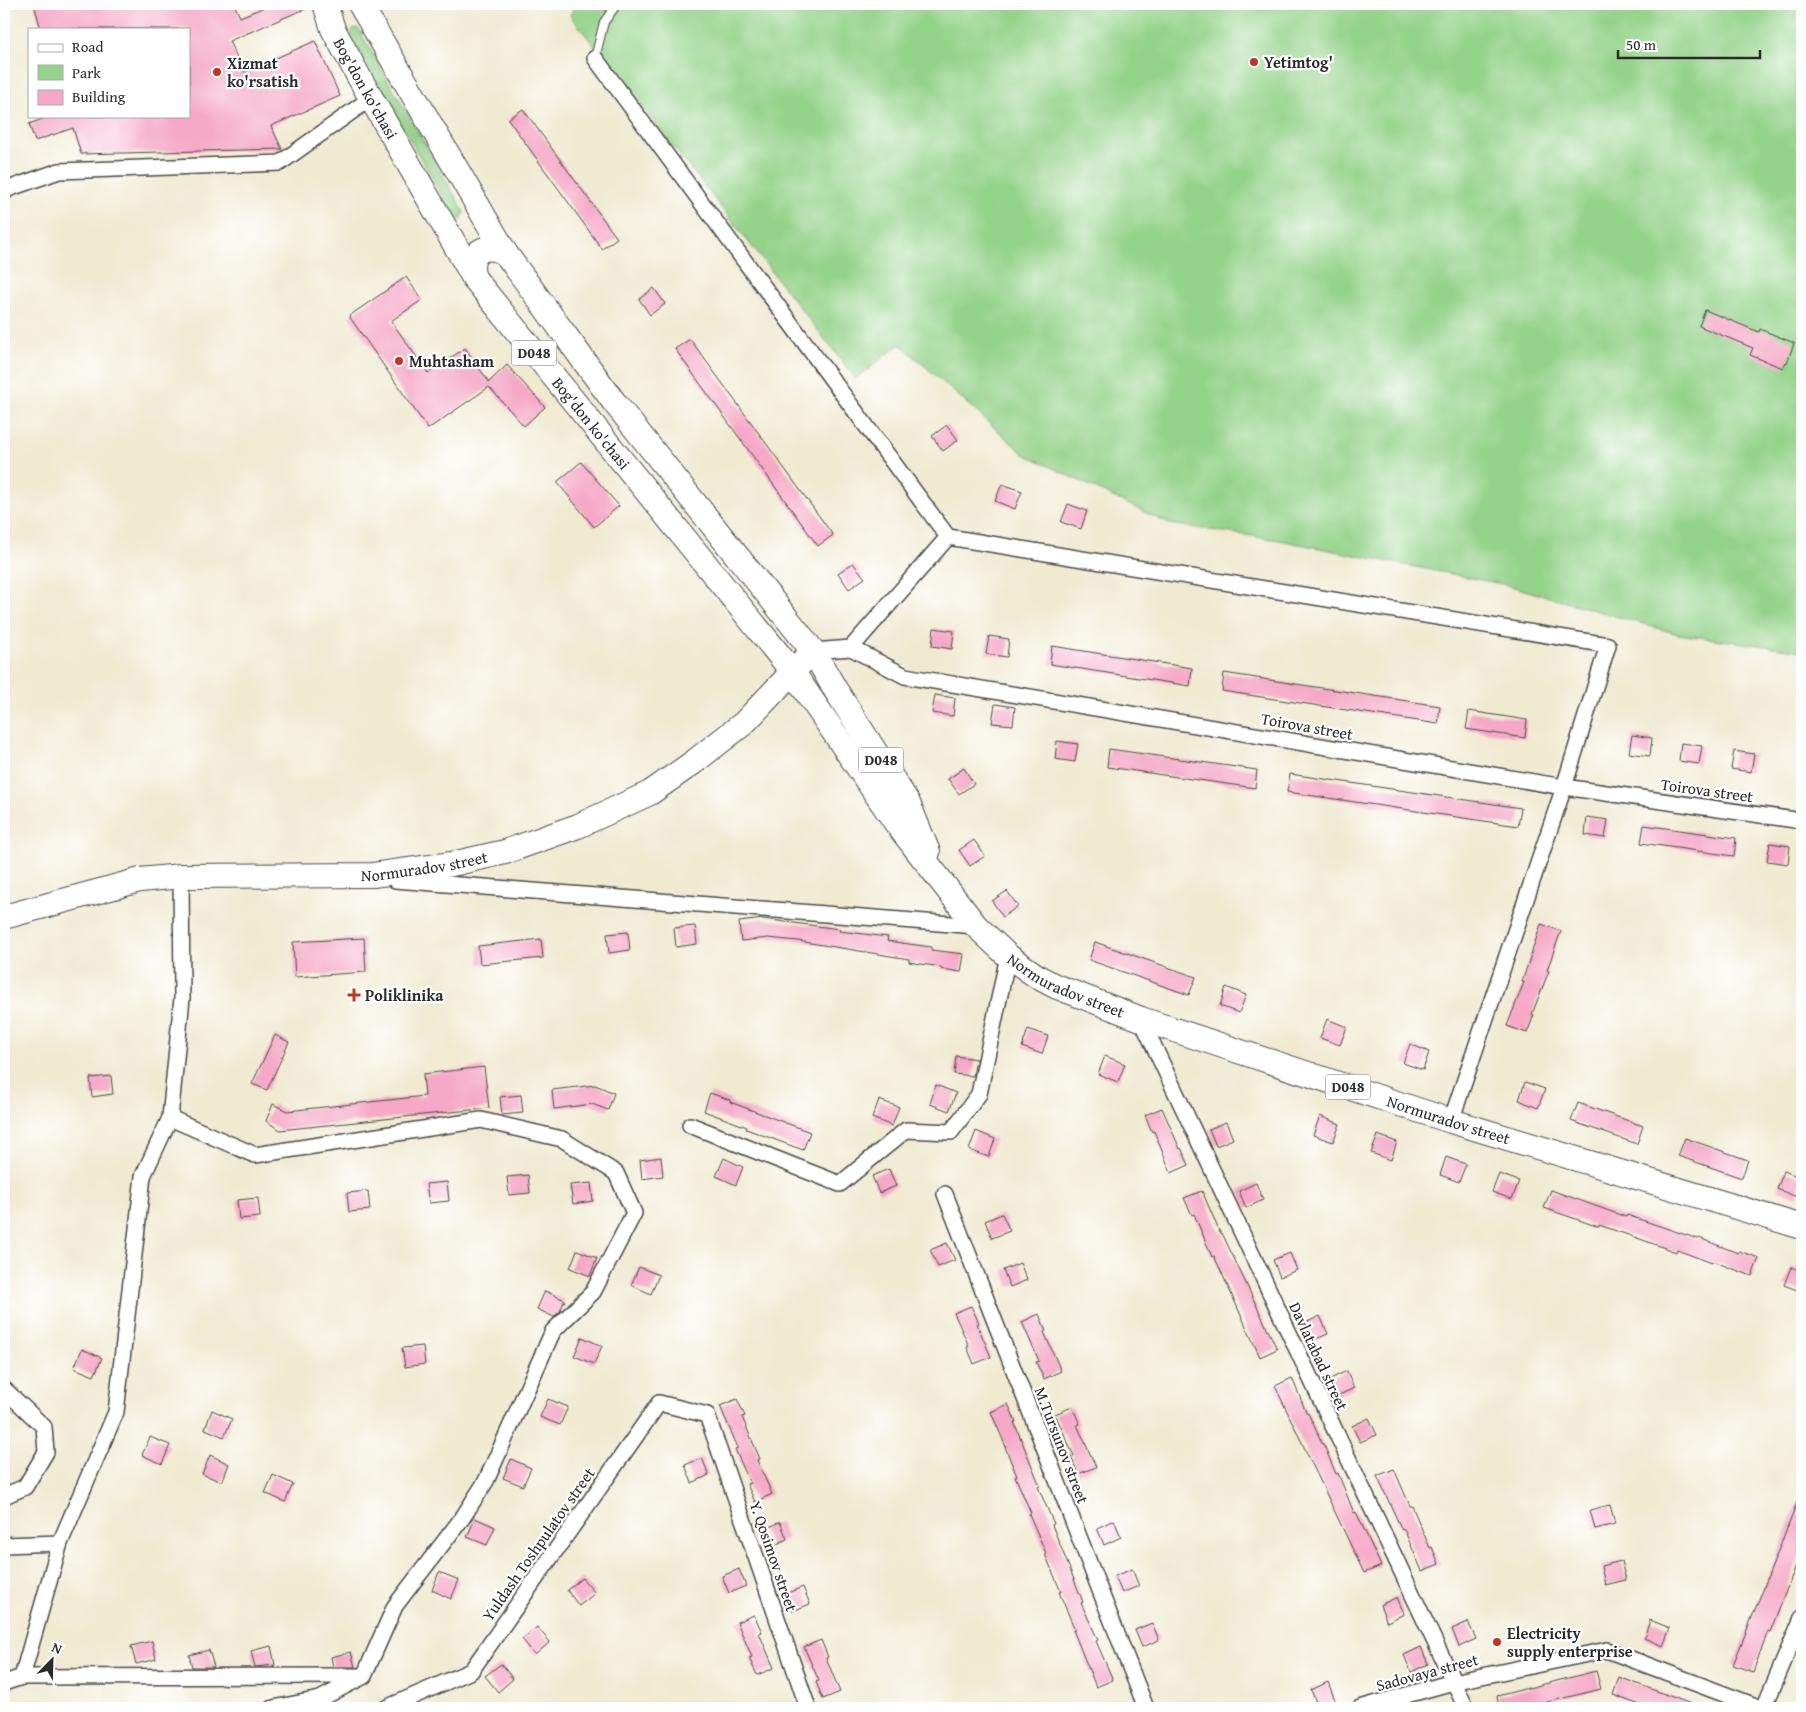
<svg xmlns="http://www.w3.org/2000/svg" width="1806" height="1712" font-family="'Gentium Book Plus',serif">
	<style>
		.green { fill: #94d38a; stroke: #607f5a }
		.building { fill: #f5a9c6 }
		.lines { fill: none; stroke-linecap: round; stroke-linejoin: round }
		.service-casing { stroke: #494844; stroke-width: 10 }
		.minor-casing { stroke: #494844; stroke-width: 18 }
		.primary-casing { stroke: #494844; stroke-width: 26 }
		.service { stroke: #fff; stroke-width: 8 }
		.minor { stroke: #fff; stroke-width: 15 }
		.primary { stroke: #fff; stroke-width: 24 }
		.poi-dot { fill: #c8321e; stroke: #fff; stroke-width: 2 }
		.labels { text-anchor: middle; stroke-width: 4.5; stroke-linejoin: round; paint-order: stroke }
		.shield { fill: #fff; stroke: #6b6b6b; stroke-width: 1 }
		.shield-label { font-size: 15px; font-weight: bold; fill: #2b2b2b }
		.poi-label { font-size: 16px; font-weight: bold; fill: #2b2b2b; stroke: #fff; text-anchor: start }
		.street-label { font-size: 16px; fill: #2b2b2b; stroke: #fff }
	</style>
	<rect width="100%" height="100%" fill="#fff"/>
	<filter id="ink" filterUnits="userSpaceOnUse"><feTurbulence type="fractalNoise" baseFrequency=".02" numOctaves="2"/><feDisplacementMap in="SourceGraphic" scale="10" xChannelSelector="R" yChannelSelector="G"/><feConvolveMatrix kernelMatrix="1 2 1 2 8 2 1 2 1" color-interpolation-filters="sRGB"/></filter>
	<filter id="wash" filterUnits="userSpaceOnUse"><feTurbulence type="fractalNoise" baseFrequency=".0096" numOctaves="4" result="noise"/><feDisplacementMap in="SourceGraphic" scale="20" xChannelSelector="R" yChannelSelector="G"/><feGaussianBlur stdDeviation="1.12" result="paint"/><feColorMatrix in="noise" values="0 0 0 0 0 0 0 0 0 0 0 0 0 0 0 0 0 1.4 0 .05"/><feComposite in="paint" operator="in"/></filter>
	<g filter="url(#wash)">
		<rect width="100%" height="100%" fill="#f0ead1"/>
		<g class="green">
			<polygon points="576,4 1802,4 1802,651 1678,634 1507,585 1279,540 1169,524 1024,454 900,344 856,379 570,15"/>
			<polygon points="358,28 464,212 461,220 453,215 357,47 351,35 353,29"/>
		</g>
		<g id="blocks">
			<g class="building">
				<polygon points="34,4 234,4 240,17 272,4 312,4 312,6 229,41 244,72 315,41 340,96 271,126 282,149 81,154 73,128 35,141 29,124 51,116 189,116 189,29 41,29"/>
				<polygon points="523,109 617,238 602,249 508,119"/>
				<polygon points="406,277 422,300 391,321 428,373 465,348 489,382 507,365 545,407 524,426 489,387 428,429 349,316"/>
				<polygon points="654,288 665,304 650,315 639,299"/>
				<polygon points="1705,310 1759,332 1760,329 1794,343 1787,363 1786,362 1783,368 1750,355 1753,348 1699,326"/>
				<polygon points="690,339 833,535 818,546 675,349"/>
				<polygon points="947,425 958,440 943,451 932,436"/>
				<polygon points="581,462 619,506 594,527 557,482"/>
				<polygon points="1002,484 1022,491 1015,509 995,501"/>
				<polygon points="1068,504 1087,511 1081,529 1061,522"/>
				<polygon points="853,563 865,578 849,589 838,573"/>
				<polygon points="934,628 954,631 952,649 932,646"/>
				<polygon points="989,636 1009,639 1007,657 986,654"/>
				<polygon points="1052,646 1192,668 1190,686 1050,664"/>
				<polygon points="1224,673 1440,706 1438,724 1222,691"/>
				<polygon points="935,695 955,698 953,716 932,713"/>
				<polygon points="995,704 1015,707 1013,725 992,723"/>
				<polygon points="1469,711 1527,720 1525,738 1466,729"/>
				<polygon points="1632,735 1652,738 1650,756 1629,753"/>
				<polygon points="1057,741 1078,744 1075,762 1055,759"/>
				<polygon points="1681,743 1702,746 1699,764 1679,761"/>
				<polygon points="1109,749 1257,770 1255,788 1107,767"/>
				<polygon points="1734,751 1754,754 1751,772 1731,769"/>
				<polygon points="964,768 974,784 959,794 948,779"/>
				<polygon points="1290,774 1521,808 1518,826 1287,792"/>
				<polygon points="1587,817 1608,820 1605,838 1585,835"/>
				<polygon points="1644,825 1736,838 1734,856 1641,843"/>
				<polygon points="974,840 985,856 970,866 959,850"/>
				<polygon points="1770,843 1790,846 1788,864 1767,861"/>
				<polygon points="1007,891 1018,906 1003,917 992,901"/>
				<polygon points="763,919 840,929 839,931 888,937 887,941 931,947 931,950 964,954 961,972 941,969 941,967 909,962 909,959 798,941 768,938 741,941 739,922"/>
				<polygon points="1541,924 1561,931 1547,970 1549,971 1532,1014 1534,1015 1527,1033 1507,1026 1524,982 1522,982"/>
				<polygon points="695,926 697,944 676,947 674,928"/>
				<polygon points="628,932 630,950 609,953 607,934"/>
				<polygon points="364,938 366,972 295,977 293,942"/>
				<polygon points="541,939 543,958 480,964 478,946"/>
				<polygon points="1095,942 1196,977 1189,995 1089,960"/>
				<polygon points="1226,987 1246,995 1239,1013 1220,1006"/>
				<polygon points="1327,1019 1347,1027 1340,1045 1320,1038"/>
				<polygon points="1028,1029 1048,1036 1042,1054 1022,1047"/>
				<polygon points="275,1035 289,1042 267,1090 252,1084"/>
				<polygon points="1410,1044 1429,1052 1423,1070 1403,1063"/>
				<polygon points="956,1056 976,1059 973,1076 954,1074"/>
				<polygon points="1105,1056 1125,1064 1118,1082 1098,1074"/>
				<polygon points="484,1067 489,1108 280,1130 266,1121 273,1104 287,1111 425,1096 423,1074"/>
				<polygon points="111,1076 113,1094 92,1097 90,1078"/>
				<polygon points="1525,1082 1545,1089 1538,1108 1519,1100"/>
				<polygon points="595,1085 614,1093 608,1110 592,1104 554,1109 552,1090"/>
				<polygon points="936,1085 956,1093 949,1111 930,1104"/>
				<polygon points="710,1093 730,1100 730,1102 810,1132 803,1150 746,1129 747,1127 704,1111"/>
				<polygon points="521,1095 523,1113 502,1115 500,1097"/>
				<polygon points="879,1100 899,1107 892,1126 872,1118"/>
				<polygon points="1578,1103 1643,1126 1637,1144 1571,1121"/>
				<polygon points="1162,1108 1180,1149 1181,1148 1189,1165 1171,1173 1154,1131 1152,1132 1145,1115"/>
				<polygon points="1320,1116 1340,1124 1333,1142 1313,1135"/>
				<polygon points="1226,1122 1233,1139 1216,1146 1209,1129"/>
				<polygon points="976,1131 995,1139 989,1157 969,1150"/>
				<polygon points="1378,1135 1397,1142 1391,1160 1371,1153"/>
				<polygon points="1685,1138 1748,1160 1742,1178 1678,1156"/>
				<polygon points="661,1157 663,1176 642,1179 640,1160"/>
				<polygon points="1446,1157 1466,1164 1459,1182 1440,1175"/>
				<polygon points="724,1158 743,1167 736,1185 716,1176"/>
				<polygon points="889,1169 896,1186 879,1193 872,1176"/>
				<polygon points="1784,1171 1802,1178 1797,1197 1777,1189"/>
				<polygon points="1499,1174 1519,1181 1512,1199 1492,1192"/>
				<polygon points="528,1175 530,1193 509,1195 507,1177"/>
				<polygon points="447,1182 449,1201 429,1203 426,1184"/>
				<polygon points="591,1183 593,1201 573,1204 570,1185"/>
				<polygon points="1256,1183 1263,1200 1246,1208 1239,1191"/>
				<polygon points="1551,1190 1626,1217 1627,1215 1698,1239 1699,1238 1738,1253 1739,1251 1759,1258 1752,1276 1712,1261 1712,1263 1677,1250 1676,1252 1640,1239 1599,1225 1599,1227 1544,1208"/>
				<polygon points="368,1191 370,1210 349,1212 347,1193"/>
				<polygon points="1202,1191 1220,1233 1222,1233 1277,1349 1260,1357 1214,1256 1212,1257 1194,1214 1192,1215 1184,1198"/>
				<polygon points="258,1198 260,1217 239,1219 237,1200"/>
				<polygon points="1002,1214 1010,1231 992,1238 985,1221"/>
				<polygon points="947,1243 955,1260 938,1267 930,1250"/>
				<polygon points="577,1250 597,1258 590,1276 570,1268"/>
				<polygon points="1290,1253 1297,1270 1280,1277 1273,1260"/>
				<polygon points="1020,1263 1027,1280 1010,1287 1003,1270"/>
				<polygon points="639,1267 659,1275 651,1294 631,1285"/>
				<polygon points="1791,1267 1802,1271 1802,1292 1784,1285"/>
				<polygon points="545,1291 565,1300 560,1311 554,1317 537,1309"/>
				<polygon points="971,1306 979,1323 977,1324 991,1357 974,1364 967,1347 969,1346 954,1313"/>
				<polygon points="1039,1314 1046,1331 1044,1332 1061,1371 1044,1379 1036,1362 1039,1361 1022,1322"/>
				<polygon points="1320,1316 1328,1334 1311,1341 1303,1324"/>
				<polygon points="582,1337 602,1346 594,1364 574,1356"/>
				<polygon points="423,1346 425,1364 405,1367 402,1348"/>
				<polygon points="82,1349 102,1358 94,1376 74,1368"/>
				<polygon points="1347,1371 1354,1388 1337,1396 1330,1379"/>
				<polygon points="1292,1378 1307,1414 1308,1413 1323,1445 1324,1445 1336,1474 1338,1473 1354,1513 1356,1512 1381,1566 1364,1573 1275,1386"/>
				<polygon points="548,1399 568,1407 560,1425 540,1417"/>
				<polygon points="737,1399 745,1416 742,1417 760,1459 757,1460 772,1494 755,1502 747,1484 750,1483 735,1449 738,1448 720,1406"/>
				<polygon points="1008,1404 1016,1422 1014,1422 1040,1486 1038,1487 1054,1524 1052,1525 1083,1602 1081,1603 1098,1640 1096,1641 1113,1680 1096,1687 1073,1630 1075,1630 1059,1592 1061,1592 1045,1554 1046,1553 1029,1514 1031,1513 1015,1476 1017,1476 1005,1447 1006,1447 991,1412"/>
				<polygon points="1072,1407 1080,1424 1077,1425 1096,1467 1078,1474 1071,1457 1074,1456 1055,1414"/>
				<polygon points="212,1410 232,1419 224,1437 205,1429"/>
				<polygon points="1369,1418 1377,1435 1360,1442 1352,1426"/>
				<polygon points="150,1437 170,1445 162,1464 142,1455"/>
				<polygon points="210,1455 229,1464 222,1482 202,1474"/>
				<polygon points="702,1458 709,1475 692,1483 685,1465"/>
				<polygon points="511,1459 531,1468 523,1486 503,1478"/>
				<polygon points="1394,1469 1410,1506 1412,1506 1430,1548 1432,1547 1439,1564 1422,1571 1404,1529 1402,1530 1377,1476"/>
				<polygon points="273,1475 293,1484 285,1502 265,1493"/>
				<polygon points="1800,1496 1802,1497 1802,1550 1770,1632 1768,1631 1753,1672 1733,1665"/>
				<polygon points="1610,1505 1615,1524 1595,1529 1590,1510"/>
				<polygon points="475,1518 495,1527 487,1545 467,1537"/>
				<polygon points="1114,1520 1121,1537 1104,1545 1097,1528"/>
				<polygon points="780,1522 787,1539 771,1547 763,1530"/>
				<polygon points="1621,1561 1626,1580 1605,1585 1601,1566"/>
				<polygon points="739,1569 746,1586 729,1593 722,1576"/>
				<polygon points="1132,1569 1139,1586 1122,1593 1115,1576"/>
				<polygon points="439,1572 459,1580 451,1599 432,1590"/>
				<polygon points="582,1578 595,1593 579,1606 567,1590"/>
				<polygon points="803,1587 810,1604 793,1611 785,1594"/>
				<polygon points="1397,1597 1404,1614 1387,1622 1380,1605"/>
				<polygon points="754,1615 762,1632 759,1633 774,1668 757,1675 749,1658 752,1657 737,1622"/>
				<polygon points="1650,1620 1670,1628 1663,1646 1644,1638"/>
				<polygon points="1468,1622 1476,1639 1459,1647 1452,1629"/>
				<polygon points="1152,1623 1159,1640 1142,1647 1135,1630"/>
				<polygon points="537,1627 550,1642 535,1655 522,1639"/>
				<polygon points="821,1640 828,1657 826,1658 840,1692 823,1699 816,1682 819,1681 804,1647"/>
				<polygon points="152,1641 156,1659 136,1664 131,1646"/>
				<polygon points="271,1646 275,1665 255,1667 251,1651"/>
				<polygon points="1421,1647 1428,1664 1411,1672 1404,1655"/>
				<polygon points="209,1650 214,1667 192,1667 189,1655"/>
				<polygon points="351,1652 355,1667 333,1667 331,1657"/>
				<polygon points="501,1664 513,1679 498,1692 485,1676"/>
				<polygon points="1596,1671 1601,1689 1523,1708 1499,1708 1497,1696"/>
				<polygon points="1619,1677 1699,1707 1699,1708 1648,1708 1613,1695"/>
				<polygon points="1328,1682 1335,1700 1318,1707 1311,1690"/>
			</g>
		</g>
	</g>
	<g filter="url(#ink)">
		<use href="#blocks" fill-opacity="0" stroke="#494844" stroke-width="1"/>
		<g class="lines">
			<defs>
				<polyline id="service" points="595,58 604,22 617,4"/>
				<g id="minor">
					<polyline points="595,58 948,537 851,648"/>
					<polyline points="4,193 8,189 59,171 280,163 371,98"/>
					<polyline points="948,537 1608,645 1564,787 1451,1121"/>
					<polyline points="813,651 851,648 905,676 1564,787 1802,821"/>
					<polyline points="395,880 976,926"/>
					<polyline points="1141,1019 1466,1708"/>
					<polyline points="170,1118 255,1155 481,1120 562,1139 616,1173 634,1213 593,1292 553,1331 486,1481 463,1517 395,1606 364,1676 320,1699 273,1708"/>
					<polyline points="690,1125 840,1184 906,1130 951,1132 979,1094 1008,956"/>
					<polyline points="945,1194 1146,1708"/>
					<polyline points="4,1389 44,1427 46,1452 25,1487 4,1496"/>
					<polyline points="4,1545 60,1543"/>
					<polyline points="22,1677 361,1676"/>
					<polyline points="4,1683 22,1677 60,1543 116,1412 143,1176 170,1118 182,998 181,876"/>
					<polyline points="386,1708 471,1671 659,1403 707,1415 808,1708"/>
					<polyline points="1360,1708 1453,1682 1607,1650 1761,1708"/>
					<polyline points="1764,1708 1802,1618"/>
				</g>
				<g id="primary">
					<path id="s1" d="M325 4 333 29 359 77 474 278 792 671 896 823 976 926 1008 956 1038 977 1055 986 1141 1019 1451 1121 1802 1227"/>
					<polyline points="360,4 506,254 614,402 813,651 835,689 908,803 928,852"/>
					<path d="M474 278C466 254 485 240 506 254"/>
					<path id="s2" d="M4 917 140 880 181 876 373 875 452 864 505 852 578 826 650 793 694 762 744 723 803 661"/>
				</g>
			</defs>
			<use href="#service" class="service-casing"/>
			<use href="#minor" class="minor-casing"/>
			<use href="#primary" class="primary-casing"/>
			<use href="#service" class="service"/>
			<use href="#minor" class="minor"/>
			<use href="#primary" class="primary"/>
		</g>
	</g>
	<g class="poi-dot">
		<circle cx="1254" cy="62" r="5"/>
		<circle cx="217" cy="72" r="5"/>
		<circle cx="399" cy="361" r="5"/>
		<path d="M351.5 987.5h5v5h5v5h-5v5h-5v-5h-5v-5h5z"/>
		<circle cx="1497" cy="1642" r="5"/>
	</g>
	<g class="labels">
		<g class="shield">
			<rect x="511.5" y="340.5" width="45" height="25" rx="4"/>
			<rect x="858.5" y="747.5" width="45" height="25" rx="4"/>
			<rect x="1325.5" y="1074.5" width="45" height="25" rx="4"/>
		</g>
		<g class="shield-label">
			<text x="534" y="358">D048</text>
			<text x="881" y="765">D048</text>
			<text x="1348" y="1092">D048</text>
		</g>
		<g class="poi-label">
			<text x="1264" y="68">Yetimtog'</text>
			<text x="227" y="69">Xizmat<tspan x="227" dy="18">ko'rsatish</tspan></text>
			<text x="409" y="367">Muhtasham</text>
			<text x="365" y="1001">Poliklinika</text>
			<text x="1507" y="1639">Electricity<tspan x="1507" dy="18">supply enterprise</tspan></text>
		</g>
		<g class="street-label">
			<text dy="6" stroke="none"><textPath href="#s1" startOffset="94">Bog'don ko'chasi</textPath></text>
			<text dy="6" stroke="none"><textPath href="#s1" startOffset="499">Bog'don ko'chasi</textPath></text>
			<text transform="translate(1307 726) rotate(10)" y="6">Toirova street</text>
			<text transform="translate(1707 790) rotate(8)" y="6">Toirova street</text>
			<text dy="6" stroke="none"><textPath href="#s2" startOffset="426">Normuradov street</textPath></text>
			<text dy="6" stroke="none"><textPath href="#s1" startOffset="1242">Normuradov street</textPath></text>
			<text dy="6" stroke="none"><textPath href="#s1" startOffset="1648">Normuradov street</textPath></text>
			<text transform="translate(1319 1356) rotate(65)" y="6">Davlatabad street</text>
			<text transform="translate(1062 1445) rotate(69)" y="6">M.Tursunov street</text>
			<text transform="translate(538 1544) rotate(-55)" y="6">Yuldash Toshpulatov street</text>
			<text transform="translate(774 1556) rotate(71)" y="6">Y. Qosimov street</text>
			<text transform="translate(1427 1672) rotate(-15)" y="6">Sadovaya street</text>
		</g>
	</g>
	<rect width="1806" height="1712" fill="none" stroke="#fff" stroke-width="20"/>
	<rect x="28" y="28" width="162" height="90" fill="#ffffff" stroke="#aaaaaa"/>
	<rect x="38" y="44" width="25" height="8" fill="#ffffff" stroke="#aaaaaa"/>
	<text x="72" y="52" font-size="15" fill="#2b2b2b">Road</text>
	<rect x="38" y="65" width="25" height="15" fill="#94d38a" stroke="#aaaaaa"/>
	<text x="72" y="78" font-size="15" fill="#2b2b2b">Park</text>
	<rect x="38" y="90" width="25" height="15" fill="#f5a9c6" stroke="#aaaaaa"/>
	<text x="72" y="102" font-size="15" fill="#2b2b2b">Building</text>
	<g transform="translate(52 1660) rotate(23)" stroke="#ffffff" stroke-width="4" paint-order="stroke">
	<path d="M0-4L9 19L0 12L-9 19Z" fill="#2b2b2b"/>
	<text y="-8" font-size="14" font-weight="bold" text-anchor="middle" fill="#2b2b2b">N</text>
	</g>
	<path d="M1618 50v8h142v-8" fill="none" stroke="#2b2b2b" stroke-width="2.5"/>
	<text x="1626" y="50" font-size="15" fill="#2b2b2b" stroke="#ffffff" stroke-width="4" paint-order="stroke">50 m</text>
</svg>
